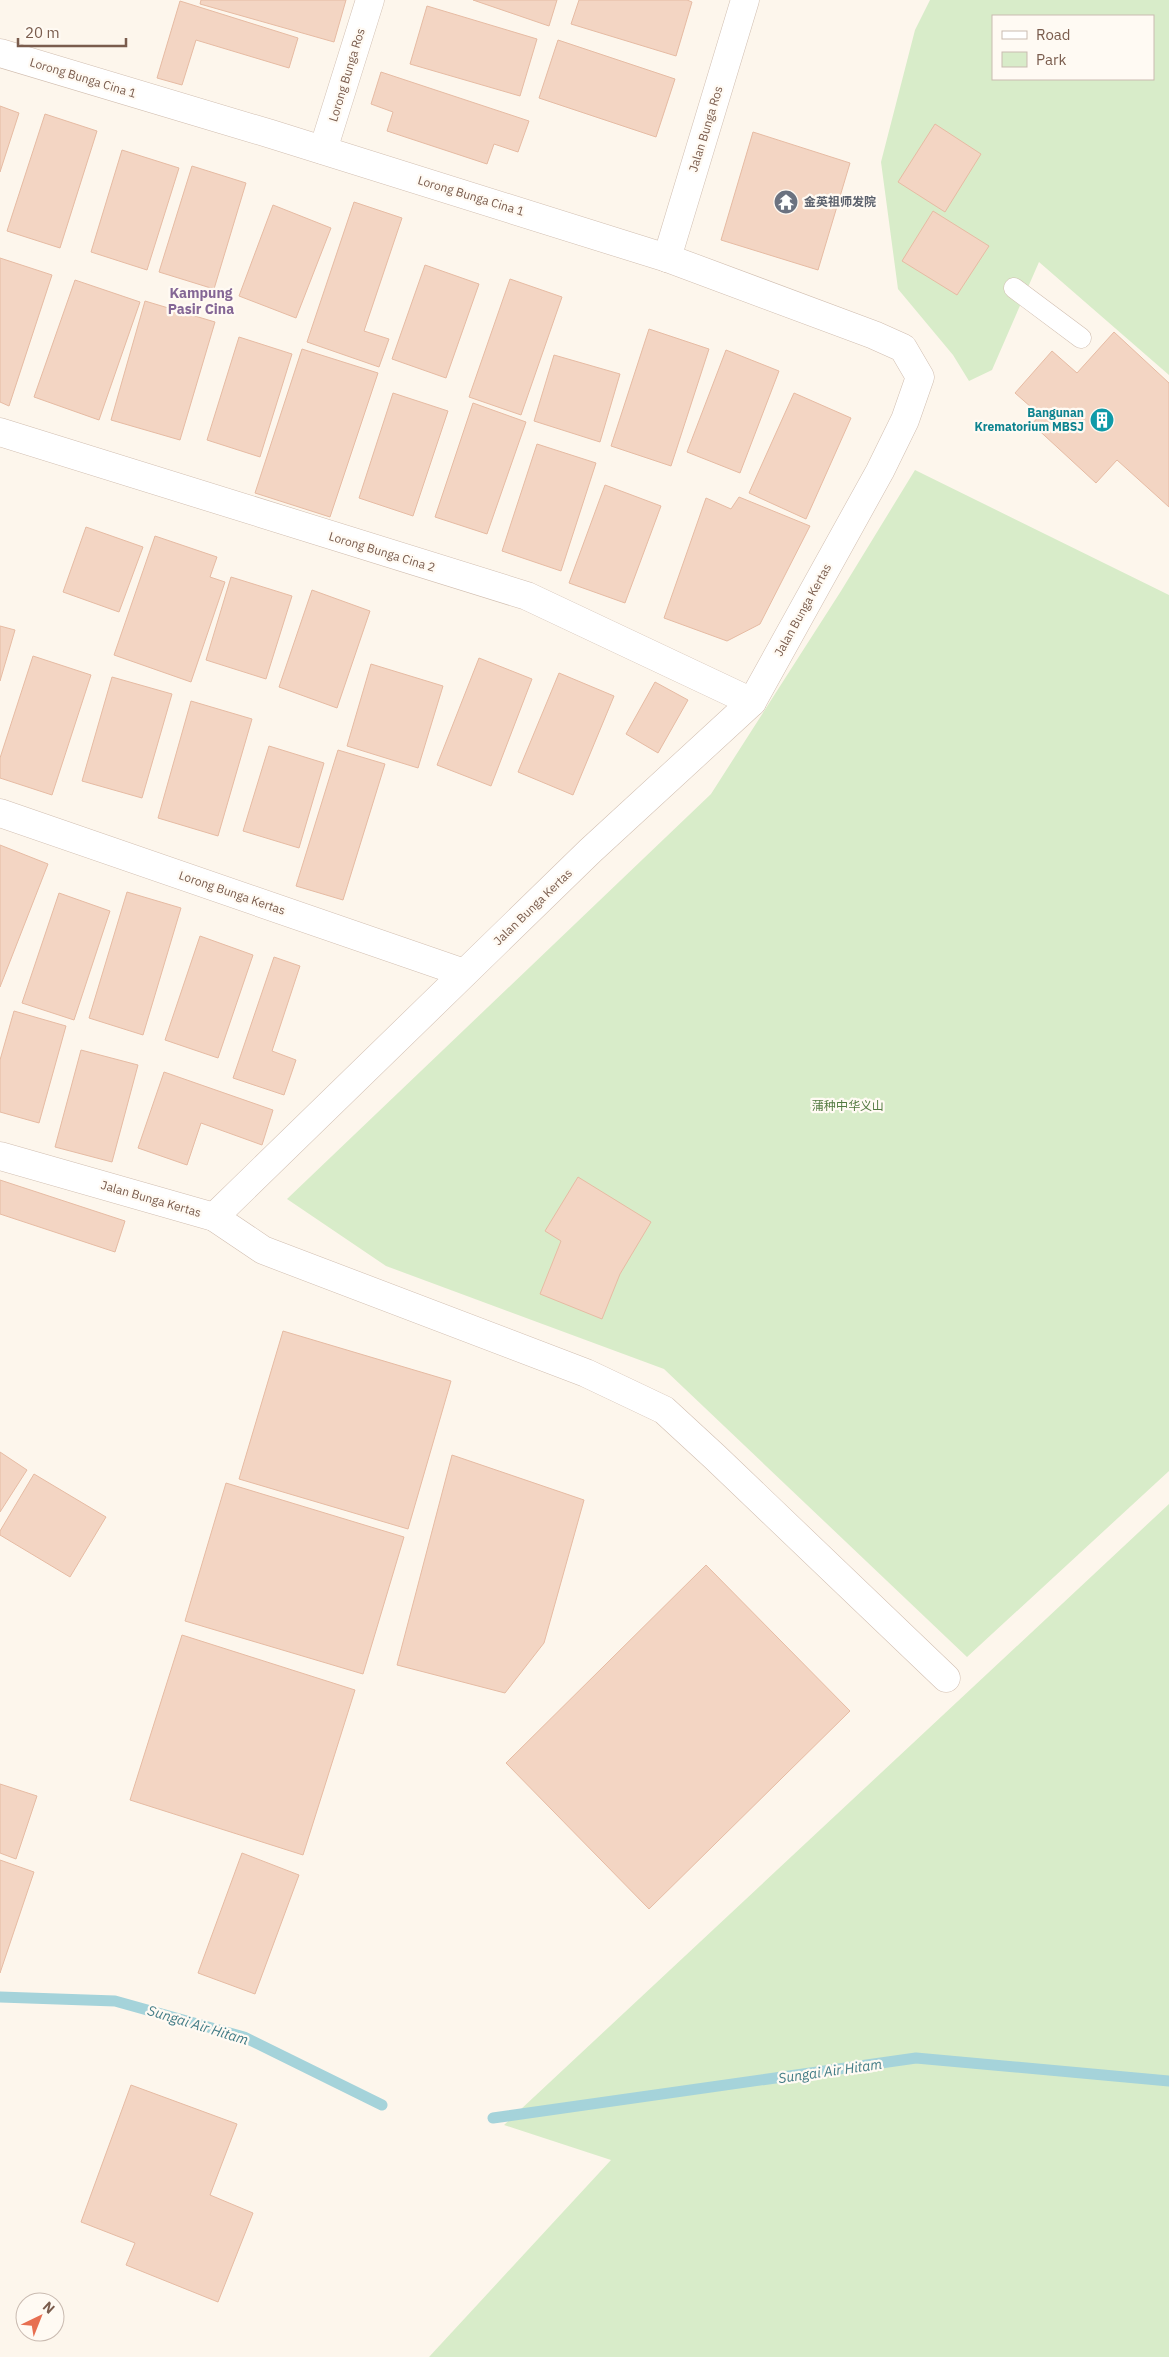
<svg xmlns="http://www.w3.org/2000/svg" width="1169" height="2357" font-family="'IBM Plex Sans','Noto Sans SC',sans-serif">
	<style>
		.green { fill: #d8ecc9; fill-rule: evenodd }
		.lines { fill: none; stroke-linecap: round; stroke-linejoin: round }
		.stream { stroke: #a5d3da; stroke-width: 11 }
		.building { fill: #f3d5c3; stroke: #e6bba3 }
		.lane-casing { stroke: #d1beb0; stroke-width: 21 }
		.street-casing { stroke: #d1beb0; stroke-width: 29 }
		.lane { stroke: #fff; stroke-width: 20 }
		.street { stroke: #fff; stroke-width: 28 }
		.labels { text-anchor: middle; stroke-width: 4.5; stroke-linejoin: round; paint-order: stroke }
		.street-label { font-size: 12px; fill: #7a5c4d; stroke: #fffaf3 }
		.worship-label { font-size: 12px; font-weight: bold; fill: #5b616d; stroke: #fffaf3; text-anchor: start }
		.culture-label { font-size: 12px; font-weight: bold; fill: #0d838f; stroke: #fffaf3; text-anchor: end }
		.park-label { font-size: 12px; fill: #537a41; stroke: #fffaf3 }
		.neighbourhood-label { font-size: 14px; font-weight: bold; fill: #846695; stroke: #fffaf3 }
		.water-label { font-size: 14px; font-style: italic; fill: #437c86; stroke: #fffaf3 }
	</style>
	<rect width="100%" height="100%" fill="#fdf6ec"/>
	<g class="green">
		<path d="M930 0H1169V375L1039 262 992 370 969 381 953 355 898 289 881 162 915 30ZM993 16H1153V79H993Z"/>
		<polygon points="915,470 1169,595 1169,1471 967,1657 664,1369 386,1266 287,1199 711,794 841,591"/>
		<polygon points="1169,1504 1169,2357 429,2357 611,2160 504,2125"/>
	</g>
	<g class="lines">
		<g class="stream">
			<polyline points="0,1997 115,2001 244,2037 382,2105"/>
			<polyline points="493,2118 916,2058 1169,2081"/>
		</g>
	</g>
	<g class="building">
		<polygon points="201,0 346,0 334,42 200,4"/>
		<polygon points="473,0 557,0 549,26"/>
		<polygon points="579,0 687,0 692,2 676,56 571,24"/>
		<polygon points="180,1 298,38 289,68 196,40 182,85 157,78"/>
		<polygon points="427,6 537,39 520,96 410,64"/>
		<polygon points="558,40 675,79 656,137 539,98"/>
		<polygon points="381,72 529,121 518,152 494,144 487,164 387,131 393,112 371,104"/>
		<polygon points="0,106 19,113 0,172"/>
		<polygon points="45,114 97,131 60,248 7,231"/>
		<polygon points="935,124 981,154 945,212 898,182"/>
		<polygon points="753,132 850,163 818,270 721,240"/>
		<polygon points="122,150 179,168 147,270 91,252"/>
		<polygon points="192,166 246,183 214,289 159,272"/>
		<polygon points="354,202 402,218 364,331 389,339 379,367 307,342"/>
		<polygon points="273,205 331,228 296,318 239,296"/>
		<polygon points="933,211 989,246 957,295 902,261"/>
		<polygon points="0,258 52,275 9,406 0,402"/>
		<polygon points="425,265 479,284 446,378 392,359"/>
		<polygon points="510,279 562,297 521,415 469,397"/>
		<polygon points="75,280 140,302 99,420 34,397"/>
		<polygon points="145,301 215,322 180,440 111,420"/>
		<polygon points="649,329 709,349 671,466 611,446"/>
		<polygon points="1114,332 1169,383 1169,507 1117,460 1096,483 1032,424 1040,415 1015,393 1052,351 1077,373"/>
		<polygon points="239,337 292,354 260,457 207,440"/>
		<polygon points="302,349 378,373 330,517 255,493"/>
		<polygon points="726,350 779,371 740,473 687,452"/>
		<polygon points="554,355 620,374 600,442 534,421"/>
		<polygon points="393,393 448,411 413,516 359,498"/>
		<polygon points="794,393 851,418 806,519 749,493"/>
		<polygon points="473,403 526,422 487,534 435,517"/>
		<polygon points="537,444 596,463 561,571 502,551"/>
		<polygon points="605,485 661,506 625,603 569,583"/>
		<polygon points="739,497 810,526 760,624 727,641 664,618 706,498 731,509"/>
		<polygon points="86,527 143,547 119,612 63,592"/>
		<polygon points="155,536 217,557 210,577 225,582 191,682 114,655"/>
		<polygon points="231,577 292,596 266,679 206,660"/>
		<polygon points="312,590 370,611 337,708 279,687"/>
		<polygon points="0,626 15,630 0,681"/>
		<polygon points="33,656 91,675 52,795 0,778 0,758"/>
		<polygon points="479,658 532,679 491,786 437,765"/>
		<polygon points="371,664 443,686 418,768 347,746"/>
		<polygon points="559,673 614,696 573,795 518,772"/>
		<polygon points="112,677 172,694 142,798 82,781"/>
		<polygon points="655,682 688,700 658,753 626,734"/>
		<polygon points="191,701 252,719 218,836 158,818"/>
		<polygon points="269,746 324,763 299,848 243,831"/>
		<polygon points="338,750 385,764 343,900 296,886"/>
		<polygon points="0,845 48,864 0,987"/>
		<polygon points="127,892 181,908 143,1035 89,1018"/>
		<polygon points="59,893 110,911 74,1020 22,1003"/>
		<polygon points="200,936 253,955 218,1058 165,1040"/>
		<polygon points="274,957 300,966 272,1051 296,1060 284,1095 233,1078"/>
		<polygon points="14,1011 66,1026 39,1123 0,1112 0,1060"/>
		<polygon points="81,1050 138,1065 112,1162 55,1147"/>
		<polygon points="164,1072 273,1110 262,1145 201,1123 187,1165 138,1148"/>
		<polygon points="578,1177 651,1222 620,1274 602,1319 540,1294 561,1241 545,1231"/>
		<polygon points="0,1180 125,1221 115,1252 0,1214"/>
		<polygon points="283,1331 451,1381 408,1529 239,1479"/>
		<polygon points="0,1452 27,1470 0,1512"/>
		<polygon points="452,1455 584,1500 544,1643 505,1693 397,1665"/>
		<polygon points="34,1474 106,1517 70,1577 0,1535 0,1531"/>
		<polygon points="226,1483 404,1537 363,1674 185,1621"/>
		<polygon points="706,1565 850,1711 649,1909 506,1763"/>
		<polygon points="182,1635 355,1690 303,1855 130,1800"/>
		<polygon points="0,1784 37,1796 16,1859 0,1853"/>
		<polygon points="242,1853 299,1875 255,1994 198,1973"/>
		<polygon points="0,1860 34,1872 0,1973"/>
		<polygon points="131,2085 237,2124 210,2195 253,2213 218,2302 126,2265 135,2243 81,2222"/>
	</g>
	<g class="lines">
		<defs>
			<polyline id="lane" points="1014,288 1081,338"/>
			<g id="street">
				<polyline points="0,53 271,134 667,258 874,335 903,348 920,377 905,420 880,471 752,702 590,851 214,1217"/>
				<polyline points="323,150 370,0"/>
				<polyline points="667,258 745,0"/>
				<polyline points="0,432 527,596 752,702"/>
				<polyline points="0,813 464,973"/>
				<polyline points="0,1156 214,1217 263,1250 586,1373 664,1410 715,1457 946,1678"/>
			</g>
		</defs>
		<use href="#lane" class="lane-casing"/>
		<use href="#street" class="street-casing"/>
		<use href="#lane" class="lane"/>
		<use href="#street" class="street"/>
	</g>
	<defs>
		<symbol id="temple-disc" viewBox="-11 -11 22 22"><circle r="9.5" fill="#6b7280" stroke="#fffaf3"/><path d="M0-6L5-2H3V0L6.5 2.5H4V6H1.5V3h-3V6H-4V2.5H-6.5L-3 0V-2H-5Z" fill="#fff"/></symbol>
		<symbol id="building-disc" viewBox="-11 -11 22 22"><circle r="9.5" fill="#0f9aa8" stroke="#fffaf3"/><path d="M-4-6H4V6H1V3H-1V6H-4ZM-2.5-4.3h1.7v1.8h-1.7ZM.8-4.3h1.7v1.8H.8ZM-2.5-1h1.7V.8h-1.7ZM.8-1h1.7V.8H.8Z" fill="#fff"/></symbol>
	</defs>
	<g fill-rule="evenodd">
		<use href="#temple-disc" x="772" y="188" width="28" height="28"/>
		<use href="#building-disc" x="1088" y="406" width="28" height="28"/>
	</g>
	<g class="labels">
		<g class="street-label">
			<text transform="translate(347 75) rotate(-73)" y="4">Lorong Bunga Ros</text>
			<text transform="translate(83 78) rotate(17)" y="4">Lorong Bunga Cina 1</text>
			<text transform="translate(706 129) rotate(-73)" y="4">Jalan Bunga Ros</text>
			<text transform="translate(471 196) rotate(17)" y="4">Lorong Bunga Cina 1</text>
			<text transform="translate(382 552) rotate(17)" y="4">Lorong Bunga Cina 2</text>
			<text transform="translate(803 610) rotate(-61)" y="4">Jalan Bunga Kertas</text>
			<text transform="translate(232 893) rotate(19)" y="4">Lorong Bunga Kertas</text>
			<text transform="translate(533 907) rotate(-44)" y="4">Jalan Bunga Kertas</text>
			<text transform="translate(151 1199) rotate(16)" y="4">Jalan Bunga Kertas</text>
		</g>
		<g class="worship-label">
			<text x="804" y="206">金英祖师发院</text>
		</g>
		<g class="culture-label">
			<text x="1084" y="417">Bangunan<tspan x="1084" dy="14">Krematorium MBSJ</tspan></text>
		</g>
		<g class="park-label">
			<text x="848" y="1110">蒲种中华义山</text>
		</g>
		<g class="neighbourhood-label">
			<text x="201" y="298">Kampung<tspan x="201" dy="16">Pasir Cina</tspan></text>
		</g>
		<g class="water-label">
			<text transform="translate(198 2025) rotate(17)" y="5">Sungai Air Hitam</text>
			<text transform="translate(830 2071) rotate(-8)" y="5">Sungai Air Hitam</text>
		</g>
	</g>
	<rect x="992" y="15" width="162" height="65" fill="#fffaf3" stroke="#cabbb1"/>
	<rect x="1002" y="31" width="25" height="8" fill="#ffffff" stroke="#cabbb1"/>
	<text x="1036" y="40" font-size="15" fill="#7a5c4d">Road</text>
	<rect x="1002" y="52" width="25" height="15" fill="#d8ecc9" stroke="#cabbb1"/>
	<text x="1036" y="65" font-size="15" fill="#7a5c4d">Park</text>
	<g transform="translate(40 2317) rotate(43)"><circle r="24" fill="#fffaf3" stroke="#cabbb1"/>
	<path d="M0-4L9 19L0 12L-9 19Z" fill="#e76f51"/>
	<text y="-8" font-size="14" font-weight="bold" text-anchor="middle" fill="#7a5c4d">N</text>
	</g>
	<path d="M18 38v8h108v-8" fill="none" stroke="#7a5c4d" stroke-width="2.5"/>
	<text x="25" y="38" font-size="15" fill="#7a5c4d" stroke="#fffaf3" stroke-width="4" paint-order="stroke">20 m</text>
</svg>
